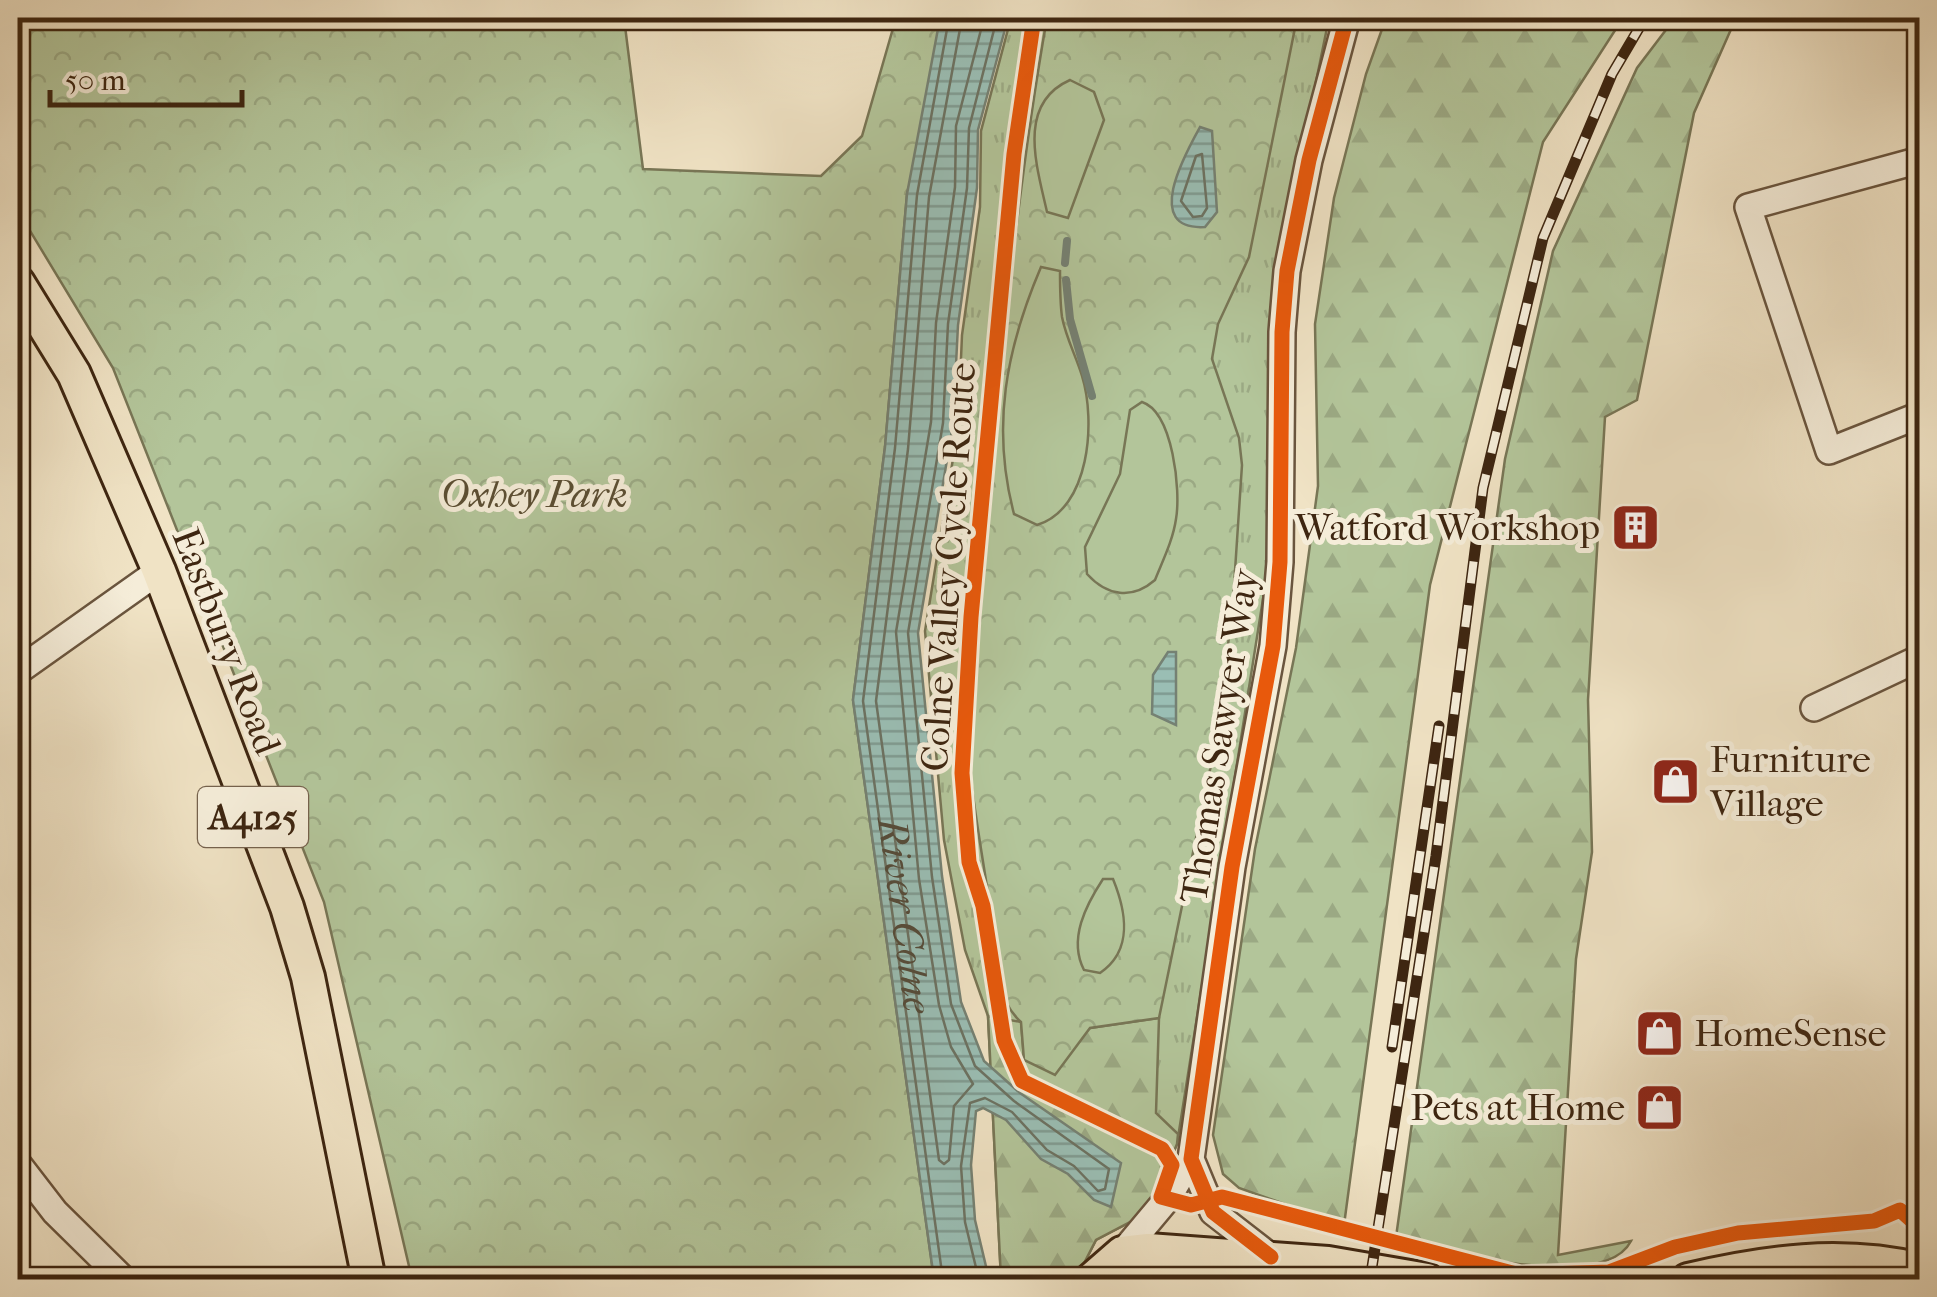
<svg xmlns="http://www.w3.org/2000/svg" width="1937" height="1297" font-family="'IM FELL French Canon',serif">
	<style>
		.grass { fill: url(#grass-tufts); stroke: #787656; stroke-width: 2.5 }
		.forest { fill: url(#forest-firs); stroke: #787656; stroke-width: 2.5 }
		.park { fill: url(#park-crowns); stroke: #787656; stroke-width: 2.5 }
		.garden { fill: #b3c59a; stroke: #787656; stroke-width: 2.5 }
		.water { fill: url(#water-rules); stroke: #758173; stroke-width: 2.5 }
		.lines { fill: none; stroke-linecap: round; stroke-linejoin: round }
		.shore { stroke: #6c7262; stroke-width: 2.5 }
		.stream { stroke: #758173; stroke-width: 8 }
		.minor-casing { stroke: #6a553e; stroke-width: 30 }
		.major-casing { stroke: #3e2611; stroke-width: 38 }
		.minor { stroke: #f5edd9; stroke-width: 25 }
		.major { stroke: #f0e3c5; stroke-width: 32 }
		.rail-casing { stroke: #3e2611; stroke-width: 11 }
		.rail { stroke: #f5edd9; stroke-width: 8; stroke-dasharray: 22; stroke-linecap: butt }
		.cycleway-casing { stroke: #f5edd9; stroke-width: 21 }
		.cycleway { stroke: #e8590c; stroke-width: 15 }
		.labels { text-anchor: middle; stroke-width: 10; stroke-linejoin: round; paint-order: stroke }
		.shield { fill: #f5edd9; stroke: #75624d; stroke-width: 2.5 }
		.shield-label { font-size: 35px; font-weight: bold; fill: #3e2611 }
		.park-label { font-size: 38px; font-style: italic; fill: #5b4e33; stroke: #f5edd9 }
		.poi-label { font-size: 38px; fill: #3e2611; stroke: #f5edd9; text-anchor: end }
		.street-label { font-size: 38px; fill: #3e2611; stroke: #f5edd9 }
		.water-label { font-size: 40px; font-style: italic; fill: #554c3a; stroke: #f5edd9 }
	</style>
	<defs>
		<pattern id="grass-tufts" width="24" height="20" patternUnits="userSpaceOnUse" patternTransform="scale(2.5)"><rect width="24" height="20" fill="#b3c59a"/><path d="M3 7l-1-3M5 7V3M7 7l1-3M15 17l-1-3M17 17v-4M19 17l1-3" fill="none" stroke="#9ba984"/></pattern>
		<pattern id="forest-firs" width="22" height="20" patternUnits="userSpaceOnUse" patternTransform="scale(2.5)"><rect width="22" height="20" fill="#b3c59a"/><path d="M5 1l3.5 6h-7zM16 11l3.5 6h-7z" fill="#9ba984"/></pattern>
		<pattern id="park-crowns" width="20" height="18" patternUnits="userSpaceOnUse" patternTransform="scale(2.5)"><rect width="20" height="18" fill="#b3c59a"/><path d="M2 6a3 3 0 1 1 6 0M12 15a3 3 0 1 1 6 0" fill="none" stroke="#9ba984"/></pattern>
		<pattern id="water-rules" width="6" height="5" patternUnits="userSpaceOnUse" patternTransform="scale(2.5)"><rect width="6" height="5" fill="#9abeb4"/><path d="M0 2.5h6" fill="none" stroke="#7f9a91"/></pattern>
	</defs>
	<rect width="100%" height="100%" fill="#f0e3c5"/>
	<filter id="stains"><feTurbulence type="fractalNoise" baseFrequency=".002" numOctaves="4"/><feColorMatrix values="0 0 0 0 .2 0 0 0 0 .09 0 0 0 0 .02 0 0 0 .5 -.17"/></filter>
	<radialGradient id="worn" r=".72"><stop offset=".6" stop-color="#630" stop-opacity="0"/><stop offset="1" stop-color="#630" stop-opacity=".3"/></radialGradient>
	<polygon class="grass" points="1011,18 1329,18 1272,298 1272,542 1177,1144 1149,1212 1096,1240 1076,1279 1001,1279 988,1016 965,950 944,840 925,631 958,428 962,335 980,207 981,131"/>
	<g class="forest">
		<polygon points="1386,18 1623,18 1543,142 1430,585 1344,1225 1239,1188 1223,1174 1213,1135 1255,849 1296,648 1318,486 1315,324 1334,198 1366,74"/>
		<path d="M1675 18H1736L1694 113 1637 400 1605 417 1588 700 1592 852 1576 959 1558 1255 1631 1241C1604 1294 1441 1251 1396 1237L1505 459 1553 251 1637 68Z"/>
		<polygon points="988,1016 1021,1022 1024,1059 1090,1028 1159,1018 1156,1113 1178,1134 1177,1144 1149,1212 1096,1240 1076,1279 1001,1279"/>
	</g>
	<g class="park">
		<polygon points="18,18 624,18 643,169 821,176 862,136 896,18 954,18 907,194 885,447 853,700 934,1279 412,1279 324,902 113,368 18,211"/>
		<path d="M1047 18H1297L1249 257 1218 324 1212 359 1239 438 1242 465 1232 616 1211 765 1159 1018 1090 1028 1055 1075 1024 1060 1021 1022C990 995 995 938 989 900 983 860 976 821 971 780 959 670 984 543 994 432 1008 294 1023 154 1047 18Z"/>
	</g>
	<g class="garden">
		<path d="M1070 80 1094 92 1104 120 1068 218 1047 212C1037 167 1016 104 1070 80Z"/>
		<path d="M1041 267 1060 271C1060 286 1060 302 1062 317 1066 338 1076 356 1082 376 1096 421 1090 509 1037 525L1014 514C991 427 1006 349 1041 267Z"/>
		<path d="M1142 402C1173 412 1181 491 1176 519 1173 540 1163 560 1155 580 1132 600 1107 596 1087 574L1085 547 1120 474 1130 410Z"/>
		<path d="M1103 879H1113C1126 911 1134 950 1100 973L1084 970C1068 939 1086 905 1103 879Z"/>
	</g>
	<g class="water">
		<polygon points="940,18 1008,18 978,130 977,188 958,325 953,424 918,633 942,876 961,1002 984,1061 1020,1093 1121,1163 1111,1207 1094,1200 1068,1174 1041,1159 1006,1120 983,1108 976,1111 971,1165 975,1220 989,1279 934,1279 853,700 885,447 907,194"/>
		<path d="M1200 127 1212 131 1217 212 1205 227C1142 231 1185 154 1200 127Z"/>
		<polygon points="1168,652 1176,652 1176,725 1152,714 1153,675"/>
	</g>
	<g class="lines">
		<g class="shore">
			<path id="s1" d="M962 18 929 197 908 449 876 701 939 1160 944 1164 949 1160 954 1106 973 1084 951 1047 939 1005 919 879 896 632 931 422 936 323 955 187 956 126 984 18"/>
			<polygon points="1202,154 1207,208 1202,216 1193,217 1181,201 1196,156"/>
			<polyline points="943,1280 863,701 895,448 917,195 949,18"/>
			<polyline points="979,1280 965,1222 961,1166 970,1103 985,1098 1012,1112 1047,1150 1074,1166 1098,1191 1105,1189 1109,1169 1014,1101 975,1066 951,1004 932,877 908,633 943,423 948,324 967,188 969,128 997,18"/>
		</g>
		<g class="stream">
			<polyline points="1065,263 1067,241"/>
			<polyline points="1066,280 1070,319 1092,396"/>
		</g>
		<defs>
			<g id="minor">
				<polyline points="1920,160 1748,207 1829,451 1920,415"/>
				<polyline points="18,671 159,571"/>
				<polyline points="1814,708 1920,658"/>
				<polyline points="18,1164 55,1212 124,1280"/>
				<polyline points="1122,1253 1168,1198 1191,1159"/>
				<polyline points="1271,1257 1213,1212 1191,1159 1232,867 1273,646 1280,562 1282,332 1287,271 1309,160 1347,18"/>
			</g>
			<g id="major">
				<polyline points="18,283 74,374 159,571 287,907 308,977 369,1280"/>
				<polyline points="1091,1280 1122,1253 1148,1250 1328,1263 1427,1280"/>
				<path d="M1688 1280C1765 1262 1841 1251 1920 1270"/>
			</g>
		</defs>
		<use href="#minor" class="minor-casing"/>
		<use href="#major" class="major-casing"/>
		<use href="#minor" class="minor"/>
		<use href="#major" class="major"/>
		<defs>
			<g id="rail">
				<polyline points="1392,1047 1439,726"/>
				<polyline points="1370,1280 1436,856 1483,488 1543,238 1612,74 1645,18"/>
			</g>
		</defs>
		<use href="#rail" class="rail-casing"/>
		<use href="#rail" class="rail"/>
		<defs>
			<g id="cycleway">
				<polyline points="1034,18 1014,154 971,617 962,773 969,862 983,906 1004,1040 1022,1081 1162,1149 1172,1165 1161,1197 1191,1205 1222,1197 1520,1275 1609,1272 1675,1247 1738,1233 1874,1221 1900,1210 1920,1228"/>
				<polyline points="1271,1257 1213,1212 1191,1159 1232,867 1273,646 1280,562 1282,332 1287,271 1309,160 1347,18"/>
			</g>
		</defs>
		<use href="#cycleway" class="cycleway-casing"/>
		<use href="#cycleway" class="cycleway"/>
	</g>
	<defs>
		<symbol id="building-square" viewBox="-11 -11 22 22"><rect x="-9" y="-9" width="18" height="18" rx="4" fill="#8f2418" stroke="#f5edd9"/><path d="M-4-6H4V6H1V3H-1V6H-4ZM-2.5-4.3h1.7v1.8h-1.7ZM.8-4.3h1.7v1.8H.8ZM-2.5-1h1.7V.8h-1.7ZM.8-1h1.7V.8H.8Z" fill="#fff"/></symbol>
		<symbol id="shop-square" viewBox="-11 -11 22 22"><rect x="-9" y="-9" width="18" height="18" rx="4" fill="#8f2418" stroke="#f5edd9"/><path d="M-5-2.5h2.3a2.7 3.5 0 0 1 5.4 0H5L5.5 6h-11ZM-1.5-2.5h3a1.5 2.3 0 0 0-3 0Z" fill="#fff"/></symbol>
	</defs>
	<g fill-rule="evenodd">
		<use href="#building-square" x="1608" y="500" width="55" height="55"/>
		<use href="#shop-square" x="1648" y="754" width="55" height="55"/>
		<use href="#shop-square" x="1632" y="1006" width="55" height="55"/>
		<use href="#shop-square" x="1632" y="1080" width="55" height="55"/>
	</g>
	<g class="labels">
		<rect class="shield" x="198" y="787" width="110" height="60" rx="8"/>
		<g class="shield-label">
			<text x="253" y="829">A4125</text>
		</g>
		<g class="park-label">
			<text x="534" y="507">Oxhey Park</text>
		</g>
		<g class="poi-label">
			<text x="1600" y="540">Watford Workshop</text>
			<text x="1710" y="772" text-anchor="start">Furniture<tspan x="1710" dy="44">Village</tspan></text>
			<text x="1694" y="1046" text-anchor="start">HomeSense</text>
			<text x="1625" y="1120">Pets at Home</text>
		</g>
		<g class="street-label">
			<text transform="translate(948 567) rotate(-86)" y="13">Colne Valley Cycle Route</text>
			<text transform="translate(227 641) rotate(69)" y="13">Eastbury Road</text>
			<text transform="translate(1219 736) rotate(-81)" y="13">Thomas Sawyer Way</text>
		</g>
		<g class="water-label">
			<text dy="14" stroke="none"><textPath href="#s1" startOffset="905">River Colne</textPath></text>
		</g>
	</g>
	<rect width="1937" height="1297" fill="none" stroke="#f0e3c5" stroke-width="60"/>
	<rect x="20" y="20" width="1897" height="1257" fill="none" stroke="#3e2611" stroke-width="5"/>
	<rect x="30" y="30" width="1877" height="1237" fill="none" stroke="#3e2611" stroke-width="2.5"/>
	<path d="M50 90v15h192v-15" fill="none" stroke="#3e2611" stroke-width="5"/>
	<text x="65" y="90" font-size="30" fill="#3e2611" stroke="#f5edd9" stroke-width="8" paint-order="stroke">50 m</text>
	<rect width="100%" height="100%" filter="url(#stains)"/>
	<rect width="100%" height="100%" fill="url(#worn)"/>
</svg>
